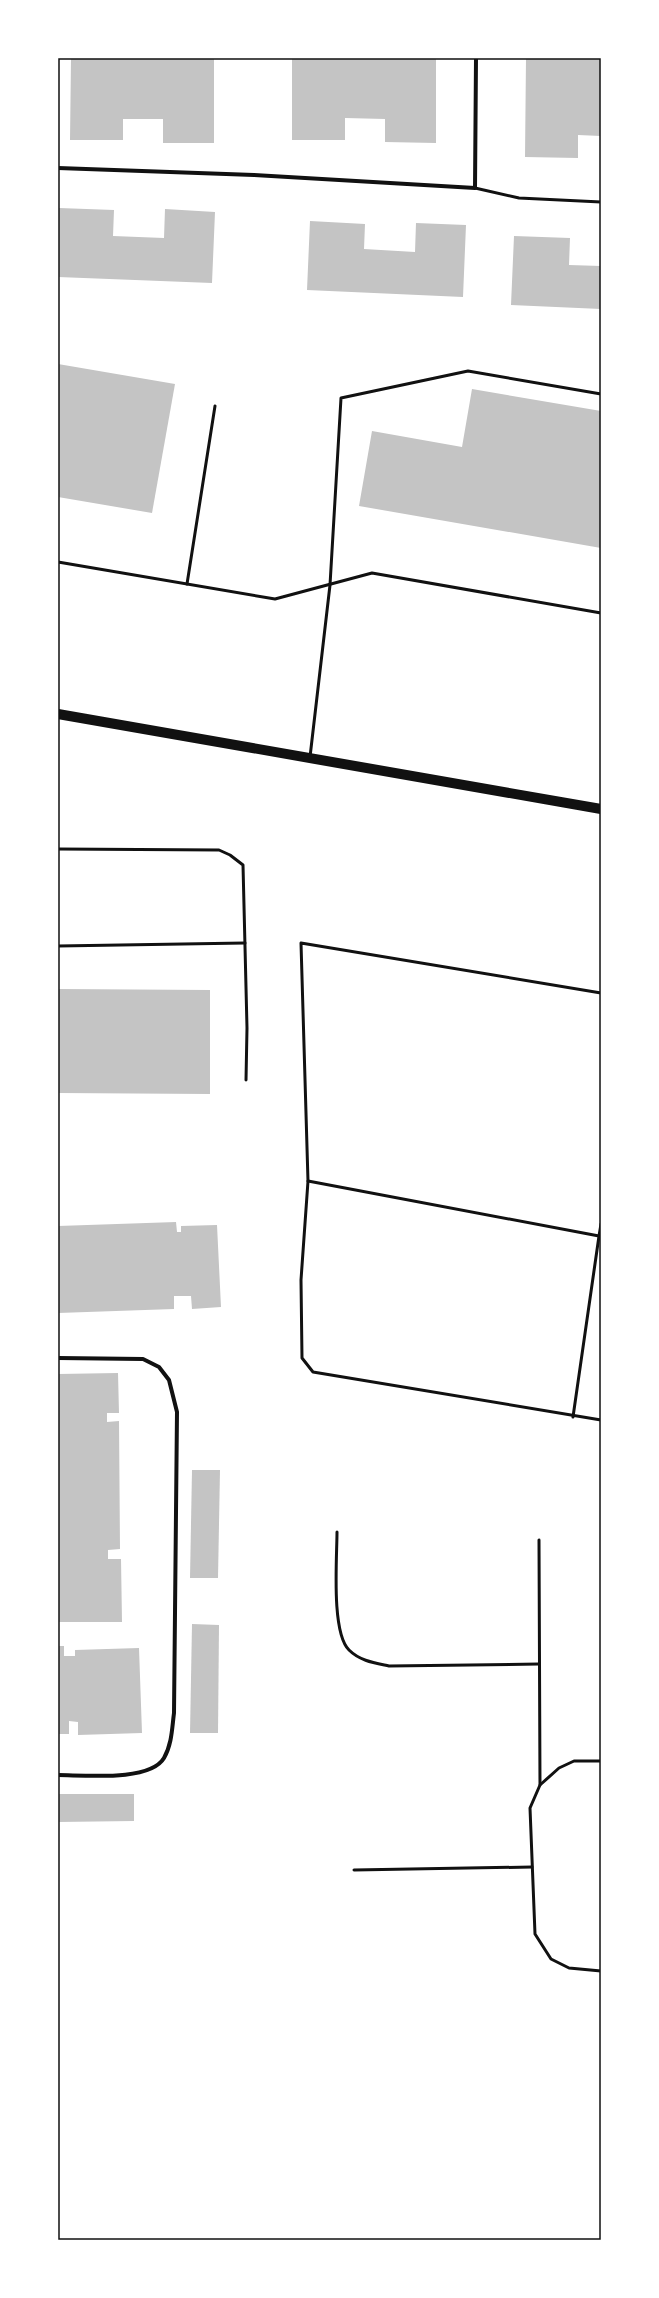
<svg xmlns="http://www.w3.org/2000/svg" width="659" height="2298" font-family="Ubuntu,sans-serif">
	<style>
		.building { fill: #c4c4c4 }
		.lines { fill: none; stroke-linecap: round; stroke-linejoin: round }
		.service { stroke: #111; stroke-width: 3 }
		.minor { stroke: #111; stroke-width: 4 }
		.primary { stroke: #111; stroke-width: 10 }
		.neatline { fill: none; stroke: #111; stroke-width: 1.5 }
	</style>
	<rect width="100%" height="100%" fill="#fff"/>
	<g class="building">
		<polygon points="71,58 214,58 214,143 163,143 163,119 123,119 123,140 70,140"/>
		<polygon points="292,58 436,58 436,143 385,142 385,119 345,118 345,140 292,140"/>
		<polygon points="526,58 601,58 601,136 578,135 578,158 525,157"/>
		<polygon points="59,208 114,210 113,236 164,238 165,209 215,212 212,283 58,277"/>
		<polygon points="310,221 365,224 364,249 415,252 416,223 466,225 463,297 307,290"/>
		<polygon points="514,236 570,238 569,265 601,266 601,309 511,305"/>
		<polygon points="58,364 175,384 152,513 58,497"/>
		<polygon points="472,389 601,411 601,548 359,506 372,431 462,447"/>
		<polygon points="58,989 210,990 210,1094 58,1093"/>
		<polygon points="176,1222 177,1232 181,1232 181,1226 217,1225 221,1307 192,1309 191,1296 174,1296 174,1309 58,1313 58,1226"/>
		<polygon points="118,1373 119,1413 107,1413 107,1422 119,1421 120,1549 108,1550 108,1559 121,1559 122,1622 58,1622 58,1374"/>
		<polygon points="192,1470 220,1470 218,1578 190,1578"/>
		<polygon points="192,1624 219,1625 218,1733 190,1733"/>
		<polygon points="58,1646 64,1646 64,1656 75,1656 75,1650 139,1648 142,1733 78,1735 78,1722 69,1721 69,1734 58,1734"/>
		<polygon points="58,1794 134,1794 134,1821 58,1822"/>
	</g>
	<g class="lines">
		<g class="service">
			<polyline points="475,188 519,198 601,202"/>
			<polyline points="58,562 275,599 372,573 601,613"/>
			<polyline points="187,584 215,406"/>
			<polyline points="310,757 330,585 341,398 468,371 601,394"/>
			<polyline points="58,849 219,850 230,855 243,865 247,1028 246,1080"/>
			<polyline points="58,946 245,943"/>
			<polyline points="601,993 301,943 308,1181 301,1280 302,1358 313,1372 601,1420"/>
			<polyline points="308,1181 599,1236 573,1417"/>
			<polyline points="601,1224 599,1236 601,1237"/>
			<path d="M337 1532C337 1558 331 1632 349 1650 360 1661 375 1663 389 1666L539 1664"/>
			<polyline points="539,1540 540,1785"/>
			<polyline points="601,1761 574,1761 559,1768 540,1785 530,1808 535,1934 551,1959 569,1968 601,1971"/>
			<polyline points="354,1870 532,1867"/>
		</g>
		<g class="minor">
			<polyline points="58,168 254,175 475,188 476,58"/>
			<path d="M58 1358 143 1359 159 1367 169 1380 177 1412 174 1713C172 1728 172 1744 164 1758 150 1782 83 1775 58 1775"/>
		</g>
		<polyline class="primary" points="58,714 601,809"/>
	</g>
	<rect width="659" height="2298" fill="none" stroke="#ffffff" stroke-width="118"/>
	<rect x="59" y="59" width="541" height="2180" class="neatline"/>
</svg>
